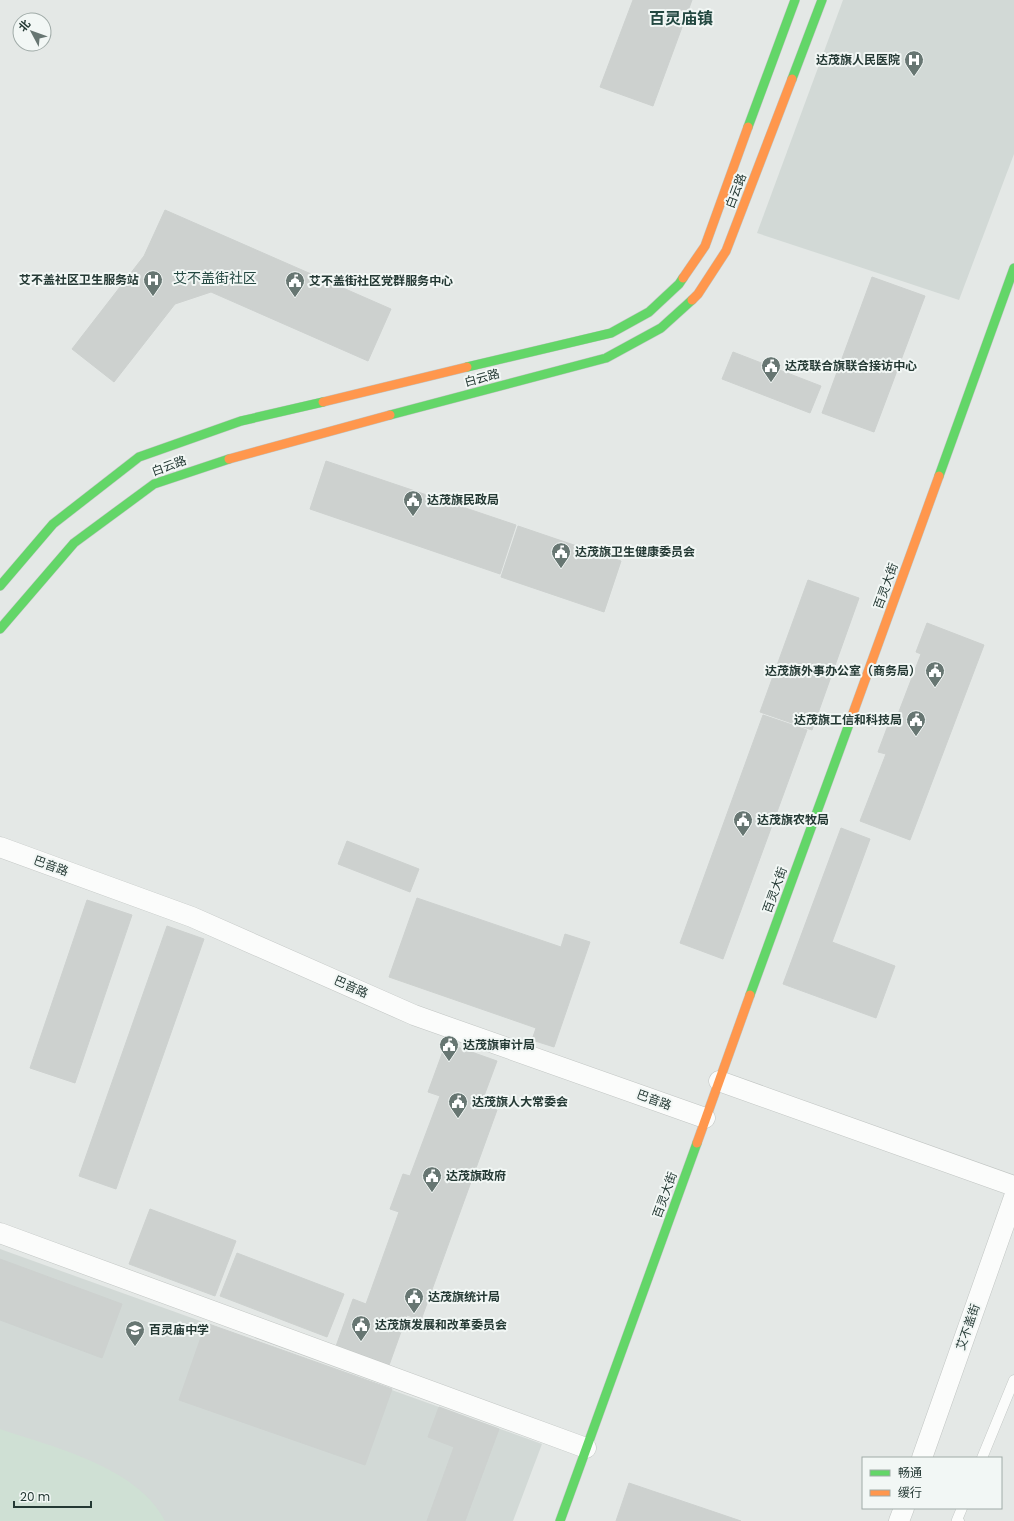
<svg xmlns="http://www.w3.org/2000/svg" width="1014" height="1521" font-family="Poppins,'Noto Sans SC',sans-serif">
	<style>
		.built { fill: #d2d9d6 }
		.green { fill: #cfe0d4 }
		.building { fill: #cdd1cf; stroke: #cdd1cf }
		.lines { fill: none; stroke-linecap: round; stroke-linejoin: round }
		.lane-casing { stroke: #c1c5c3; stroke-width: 11 }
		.street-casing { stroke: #c1c5c3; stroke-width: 21 }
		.fast-casing { stroke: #c0c5c3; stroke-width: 10 }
		.slow-casing { stroke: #c0c5c3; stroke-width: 10 }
		.lane { stroke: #fbfcfb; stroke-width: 10 }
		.street { stroke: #fbfcfb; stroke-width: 20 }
		.fast { stroke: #63d668; stroke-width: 9 }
		.slow { stroke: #ff974d; stroke-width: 9 }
		.labels { text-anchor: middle; stroke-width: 4; stroke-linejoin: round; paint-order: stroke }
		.poi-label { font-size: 12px; font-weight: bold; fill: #243934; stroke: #f2f7f5; text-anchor: start }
		.street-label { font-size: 12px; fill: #243934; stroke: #f2f7f5 }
		.quarter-label { font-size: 14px; fill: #234841; stroke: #f2f7f5 }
		.district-label { font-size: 16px; font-weight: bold; fill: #234841; stroke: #f2f7f5 }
	</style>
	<rect width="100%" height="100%" fill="#e4e8e6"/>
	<g class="built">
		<polygon points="843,0 1014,0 1014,154 959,300 757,233"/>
		<polygon points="0,1249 542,1444 513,1521 0,1521"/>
	</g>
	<path class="green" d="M0 1429C53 1447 138 1467 165 1521H0Z"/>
	<g class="building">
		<polygon points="633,0 692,0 653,106 600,87"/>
		<polygon points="165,210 391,309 368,361 211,292 175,304 114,382 72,349 144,256"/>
		<polygon points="872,277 925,296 874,432 822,413"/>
		<polygon points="733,352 821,386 810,413 722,379"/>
		<polygon points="326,461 516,525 500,574 310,509"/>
		<polygon points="518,526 621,561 604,612 501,577"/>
		<polygon points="808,580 859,598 812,730 760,712"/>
		<polygon points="927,623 984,645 910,840 860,821 886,754 878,752 890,720 895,722 921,654 916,652"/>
		<polygon points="763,715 807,730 723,959 680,943"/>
		<polygon points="841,828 870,839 832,942 895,966 876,1018 783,984"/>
		<polygon points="347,841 419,869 410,892 338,864"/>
		<polygon points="417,898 561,947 565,934 590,942 554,1047 532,1040 536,1028 389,977"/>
		<polygon points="87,900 132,915 75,1083 30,1068"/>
		<polygon points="167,926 204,939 116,1189 79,1176"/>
		<polygon points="446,1043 497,1061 481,1104 497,1110 421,1320 407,1315 388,1368 335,1349 353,1299 366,1304 399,1212 390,1209 403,1174 410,1176 440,1096 428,1092"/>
		<polygon points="150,1209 236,1241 215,1296 129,1264"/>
		<polygon points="237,1253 344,1294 327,1337 220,1296"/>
		<polygon points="0,1259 122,1304 102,1358 0,1320"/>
		<polygon points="206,1323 392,1389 365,1465 179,1400"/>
		<polygon points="439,1407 499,1429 465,1521 427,1521 454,1447 428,1437"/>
		<polygon points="629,1483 741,1521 616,1521"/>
	</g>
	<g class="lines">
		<defs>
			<g id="lane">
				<polyline points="982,1458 1014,1380"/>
				<polyline points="959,1521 957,1520 962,1508"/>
			</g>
			<g id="street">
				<polyline points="0,847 192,917 414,1015 705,1118"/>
				<polyline points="719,1081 1014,1186"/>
				<polyline points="0,1233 586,1448"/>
				<polyline points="922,1458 1014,1197"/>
				<polyline points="899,1521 904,1508"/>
			</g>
			<g id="fast">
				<polyline points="792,79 822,0"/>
				<polyline points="748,127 795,0"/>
				<polyline points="467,367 611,333 649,312 679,284 683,278"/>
				<polyline points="390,415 606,358 661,328 692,300"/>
				<polyline points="939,476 1014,268"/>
				<polyline points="0,586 53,524 139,457 241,421 323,402"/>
				<polyline points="0,629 74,543 154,484 229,459"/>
				<polyline points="750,995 852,716"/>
				<polyline points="560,1521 697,1143"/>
			</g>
			<g id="slow">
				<polyline points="683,278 705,246 748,127"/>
				<polyline points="692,300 698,294 726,251 792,79"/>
				<polyline points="323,402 467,367"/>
				<polyline points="229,459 390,415"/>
				<polyline points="852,716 939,476"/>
				<polyline points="697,1143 750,995"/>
			</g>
		</defs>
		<use href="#lane" class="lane-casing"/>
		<use href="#street" class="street-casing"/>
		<use href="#fast" class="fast-casing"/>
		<use href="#slow" class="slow-casing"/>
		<use href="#lane" class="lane"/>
		<use href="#street" class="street"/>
		<use href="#fast" class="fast"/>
		<use href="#slow" class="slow"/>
	</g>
	<defs>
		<symbol id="hospital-pin" viewBox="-11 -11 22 30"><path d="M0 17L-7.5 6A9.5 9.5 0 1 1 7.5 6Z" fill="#677672" stroke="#f2f7f5"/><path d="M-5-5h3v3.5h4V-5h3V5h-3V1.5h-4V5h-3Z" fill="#fff"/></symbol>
		<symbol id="civic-pin" viewBox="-11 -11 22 30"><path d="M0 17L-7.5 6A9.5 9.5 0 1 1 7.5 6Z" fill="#677672" stroke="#f2f7f5"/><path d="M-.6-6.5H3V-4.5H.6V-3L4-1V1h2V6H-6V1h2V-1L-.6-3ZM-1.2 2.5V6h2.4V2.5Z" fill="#fff"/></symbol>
		<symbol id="school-pin" viewBox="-11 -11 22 30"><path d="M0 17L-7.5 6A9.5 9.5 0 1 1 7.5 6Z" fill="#677672" stroke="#f2f7f5"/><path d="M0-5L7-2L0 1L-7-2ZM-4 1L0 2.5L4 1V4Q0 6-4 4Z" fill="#fff"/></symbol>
	</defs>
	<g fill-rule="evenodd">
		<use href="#hospital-pin" x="903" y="49" width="22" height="30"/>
		<use href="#hospital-pin" x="142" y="269" width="22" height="30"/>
		<use href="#civic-pin" x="284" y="270" width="22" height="30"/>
		<use href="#civic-pin" x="760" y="355" width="22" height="30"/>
		<use href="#civic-pin" x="402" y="489" width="22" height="30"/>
		<use href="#civic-pin" x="550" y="541" width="22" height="30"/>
		<use href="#civic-pin" x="924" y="660" width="22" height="30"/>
		<use href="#civic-pin" x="905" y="709" width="22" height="30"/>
		<use href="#civic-pin" x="732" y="809" width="22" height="30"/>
		<use href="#civic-pin" x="438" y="1034" width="22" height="30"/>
		<use href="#civic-pin" x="447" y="1091" width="22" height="30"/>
		<use href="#civic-pin" x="421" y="1165" width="22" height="30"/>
		<use href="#civic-pin" x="403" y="1286" width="22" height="30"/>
		<use href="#civic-pin" x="350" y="1314" width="22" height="30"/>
		<use href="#school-pin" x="124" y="1319" width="22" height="30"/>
	</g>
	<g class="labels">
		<g class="poi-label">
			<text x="900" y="64" text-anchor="end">达茂旗人民医院</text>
			<text x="139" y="284" text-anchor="end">艾不盖社区卫生服务站</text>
			<text x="309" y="285">艾不盖街社区党群服务中心</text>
			<text x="785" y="370">达茂联合旗联合接访中心</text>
			<text x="427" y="504">达茂旗民政局</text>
			<text x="575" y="556">达茂旗卫生健康委员会</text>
			<text x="921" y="675" text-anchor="end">达茂旗外事办公室（商务局）</text>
			<text x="902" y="724" text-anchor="end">达茂旗工信和科技局</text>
			<text x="757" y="824">达茂旗农牧局</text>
			<text x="463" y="1049">达茂旗审计局</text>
			<text x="472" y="1106">达茂旗人大常委会</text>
			<text x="446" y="1180">达茂旗政府</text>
			<text x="428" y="1301">达茂旗统计局</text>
			<text x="375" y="1329">达茂旗发展和改革委员会</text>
			<text x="149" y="1334">百灵庙中学</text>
		</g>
		<g class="street-label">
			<text transform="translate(736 191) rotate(-69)" y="4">白云路</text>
			<text transform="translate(482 378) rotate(-15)" y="4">白云路</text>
			<text transform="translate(169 466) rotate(-20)" y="4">白云路</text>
			<text transform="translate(886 586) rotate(-70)" y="4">百灵大街</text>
			<text transform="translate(51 866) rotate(20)" y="4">巴音路</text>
			<text transform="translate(775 890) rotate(-70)" y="4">百灵大街</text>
			<text transform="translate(351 987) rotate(24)" y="4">巴音路</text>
			<text transform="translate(654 1100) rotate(20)" y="4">巴音路</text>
			<text transform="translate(665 1195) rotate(-70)" y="4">百灵大街</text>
			<text transform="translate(968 1327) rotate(-71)" y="4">艾不盖街</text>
		</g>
		<g class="quarter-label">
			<text x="215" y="283">艾不盖街社区</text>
		</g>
		<g class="district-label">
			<text x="681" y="24">百灵庙镇</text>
		</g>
	</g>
	<rect x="862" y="1457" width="140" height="52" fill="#f2f7f5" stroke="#a0aba8"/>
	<rect x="870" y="1470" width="20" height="6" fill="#63d668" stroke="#a0aba8"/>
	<text x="898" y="1477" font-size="12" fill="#243934">畅通</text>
	<rect x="870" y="1490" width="20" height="6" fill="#ff974d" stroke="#a0aba8"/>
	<text x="898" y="1497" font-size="12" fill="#243934">缓行</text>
	<g transform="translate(32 32) rotate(311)"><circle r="19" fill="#f2f7f5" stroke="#a0aba8"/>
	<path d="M0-3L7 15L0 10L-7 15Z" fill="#677672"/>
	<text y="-6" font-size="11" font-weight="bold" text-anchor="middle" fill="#243934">北</text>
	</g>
	<path d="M14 1501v6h77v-6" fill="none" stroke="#243934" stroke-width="2"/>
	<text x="20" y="1501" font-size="12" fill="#243934" stroke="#f2f7f5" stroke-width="3" paint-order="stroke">20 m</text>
</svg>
